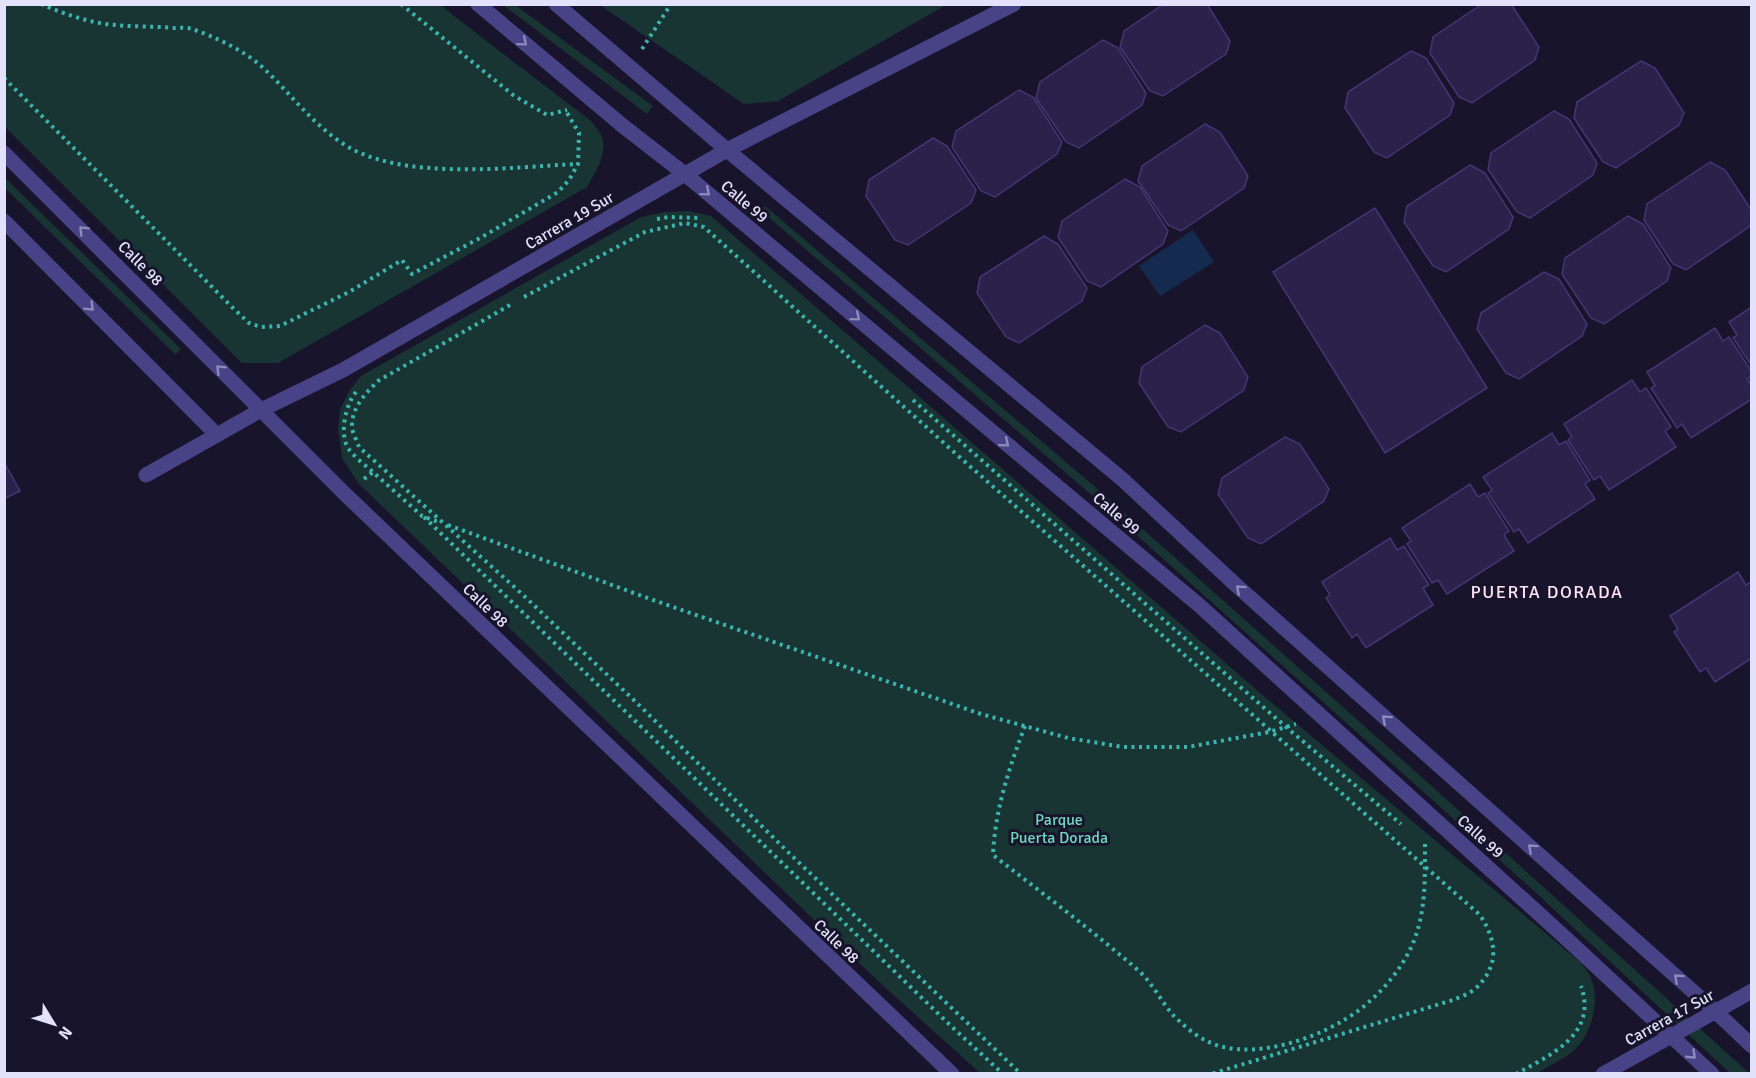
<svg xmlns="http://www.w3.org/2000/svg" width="1756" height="1078" font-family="Signika,sans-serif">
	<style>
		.green { fill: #183534 }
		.water { fill: #152a4f }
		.building { fill: #2a224b; stroke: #433674; stroke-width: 1.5 }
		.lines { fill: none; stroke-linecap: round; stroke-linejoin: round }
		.path { stroke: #3cb5af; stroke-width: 4; stroke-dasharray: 3 4.5; stroke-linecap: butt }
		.minor { stroke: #474386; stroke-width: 15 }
		.oneway { stroke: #8e8abb }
		.labels { text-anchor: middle; stroke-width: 6; stroke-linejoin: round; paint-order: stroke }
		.street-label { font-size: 16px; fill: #e4e1fc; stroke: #18142b }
		.park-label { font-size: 16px; fill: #71d8c0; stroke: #18142b }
		.neighbourhood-label { font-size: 18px; letter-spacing: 1.5px; fill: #fde3f3; stroke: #18142b }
	</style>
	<rect width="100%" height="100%" fill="#18142b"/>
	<g class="green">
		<path d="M4 5H441L454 16 591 121C595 126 600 132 602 137 608 154 595 173 587 187L278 363H242L5 127Z"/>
		<polygon points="503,5 515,5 653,106 647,114"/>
		<polygon points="600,5 946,5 778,101 744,104"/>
		<polygon points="4,178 5,178 181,349 175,354 5,188"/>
		<polygon points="765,206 1100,491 1435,789 1749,1073 1730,1073 1533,890 1094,497 760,210"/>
		<path d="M688 211 711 216 1266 698 1580 962C1583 966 1587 970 1589 974 1602 997 1592 1036 1572 1052 1561 1061 1547 1067 1535 1074L980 1073 878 981 359 484 342 458 338 429 340 410 349 391 361 376 641 217 665 212Z"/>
	</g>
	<polygon class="water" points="1193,230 1214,262 1160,296 1139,266"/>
	<g class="building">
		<polygon points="1164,4 1207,4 1230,41 1226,54 1163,96 1150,91 1120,47 1124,31"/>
		<polygon points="1482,4 1511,4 1539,47 1535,60 1472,103 1459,97 1430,53 1433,37"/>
		<polygon points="1103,40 1118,48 1146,93 1142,105 1079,148 1066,142 1036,98 1040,82"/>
		<polygon points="1411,51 1426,58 1454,103 1450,115 1387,158 1374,152 1345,108 1348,92"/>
		<polygon points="1641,61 1655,68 1684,113 1679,125 1616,168 1603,162 1574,118 1577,102"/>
		<polygon points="1019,90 1033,97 1062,142 1057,154 995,197 981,191 952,147 956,131"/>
		<polygon points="1554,111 1569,119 1597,163 1593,175 1530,218 1517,212 1488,169 1491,153"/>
		<polygon points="1205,124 1220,132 1248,176 1244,188 1181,231 1168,225 1138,181 1142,166"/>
		<polygon points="933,138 947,146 976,190 971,203 908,245 895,240 866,196 869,180"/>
		<polygon points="1710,162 1725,170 1752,211 1752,221 1749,227 1686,270 1673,264 1644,220 1647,204"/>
		<polygon points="1470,165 1485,173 1513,217 1509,229 1446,272 1433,266 1404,222 1407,206"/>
		<polygon points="1125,179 1140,187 1168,231 1163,244 1101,287 1087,281 1058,237 1062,221"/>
		<polygon points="1375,208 1487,388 1385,453 1273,272"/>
		<polygon points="1628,216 1643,224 1671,268 1667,281 1604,324 1591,318 1562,274 1565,258"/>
		<polygon points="1044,236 1058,244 1087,288 1082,301 1019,343 1006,337 977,293 980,277"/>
		<polygon points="1544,272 1559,279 1587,324 1582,336 1519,379 1506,373 1477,329 1481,313"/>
		<polygon points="1752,307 1752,366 1733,338 1737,335 1729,322"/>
		<polygon points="1205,325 1220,333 1248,377 1244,390 1181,432 1168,427 1139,383 1142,367"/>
		<polygon points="1715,328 1723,341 1729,337 1752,372 1752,376 1747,379 1752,385 1752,399 1691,438 1682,424 1677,428 1651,388 1655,386 1647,372"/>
		<polygon points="1632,380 1640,392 1646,388 1671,427 1665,431 1676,447 1609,490 1600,476 1594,480 1568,440 1572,437 1564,424"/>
		<polygon points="1552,433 1559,445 1566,441 1590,480 1585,484 1595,499 1528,543 1519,529 1514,532 1488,493 1492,490 1483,477"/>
		<polygon points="1285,437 1300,444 1329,489 1324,501 1261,544 1248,538 1218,494 1222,478"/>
		<polygon points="4,462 20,491 4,499"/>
		<polygon points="1470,484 1478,497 1485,493 1509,531 1504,535 1514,551 1447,594 1438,580 1432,583 1407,544 1411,541 1402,528"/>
		<polygon points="1390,538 1397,550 1404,546 1429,585 1423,588 1433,605 1366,648 1357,634 1352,638 1326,598 1330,595 1322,582"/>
		<polygon points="1738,572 1746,585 1752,581 1752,658 1715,682 1706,668 1700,672 1674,632 1678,629 1670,616"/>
	</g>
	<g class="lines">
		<g class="path">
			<path d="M41 4C64 14 90 23 115 25 134 27 154 26 174 28 180 28 186 27 192 29 215 37 241 49 260 65 288 90 310 122 342 143 399 182 511 167 578 164"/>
			<polyline points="401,4 513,95 547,115 567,110"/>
			<polyline points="642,49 671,4"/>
			<polyline points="4,78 233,308 249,323 261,327 280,326 349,292 402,260 412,274 482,237 558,192 569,180 578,164 579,133 566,111"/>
			<polyline points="657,219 668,217 700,218"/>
			<path d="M524 297 645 232 685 223 704 227 964 461 1480 915C1497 941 1500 966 1475 989 1469 994 1460 997 1453 1000L1211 1074"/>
			<path d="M510 305 378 381C365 394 351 408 352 428 353 434 357 441 359 447L522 594 638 704 791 855 1021 1074"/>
			<path d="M356 392C346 404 339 433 348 448 354 457 365 465 373 472"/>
			<polyline points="913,400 1286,727 1401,824"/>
			<polyline points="364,479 373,472 422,516 441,523"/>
			<polyline points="424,517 951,1026 1003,1074"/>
			<polyline points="448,525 653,600 981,714 1068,738 1123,747 1188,747 1269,732 1296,724"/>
			<path d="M1025 726C1009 768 995 810 993 855 1042 893 1093 931 1139 971 1153 984 1161 1001 1173 1015 1181 1023 1194 1035 1205 1040 1244 1062 1308 1042 1344 1020 1372 1004 1400 974 1413 943 1426 912 1425 878 1425 844"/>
			<path d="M1516 1074C1550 1055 1598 1035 1581 986"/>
		</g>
		<g class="minor">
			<polyline points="478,4 623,126 686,175 1200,606 1570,942 1712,1074"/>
			<polyline points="556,4 727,150 1122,479 1237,586 1715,1011 1752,1046"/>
			<polyline points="4,153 346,495 952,1074"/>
			<polyline points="4,221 217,435"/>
			<polyline points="146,475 261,410 343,370 727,150 1014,4"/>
			<polyline points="1603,1074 1752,991"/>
		</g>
	</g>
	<defs><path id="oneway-chevron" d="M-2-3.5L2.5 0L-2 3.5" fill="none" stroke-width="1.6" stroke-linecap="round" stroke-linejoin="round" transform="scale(1.5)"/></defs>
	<g class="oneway">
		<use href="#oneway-chevron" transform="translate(523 42) rotate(40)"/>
		<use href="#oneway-chevron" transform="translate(706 192) rotate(40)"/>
		<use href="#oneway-chevron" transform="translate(83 230) rotate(-135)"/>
		<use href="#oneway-chevron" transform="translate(90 307) rotate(45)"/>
		<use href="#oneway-chevron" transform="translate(856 317) rotate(40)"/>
		<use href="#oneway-chevron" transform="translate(220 369) rotate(-135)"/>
		<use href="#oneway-chevron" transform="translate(1005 443) rotate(40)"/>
		<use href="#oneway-chevron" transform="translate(1240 589) rotate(-138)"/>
		<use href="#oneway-chevron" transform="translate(1386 719) rotate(-138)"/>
		<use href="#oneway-chevron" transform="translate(1532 848) rotate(-138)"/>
		<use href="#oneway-chevron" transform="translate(1678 978) rotate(-138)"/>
		<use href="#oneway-chevron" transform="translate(1692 1055) rotate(44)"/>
	</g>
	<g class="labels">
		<g class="street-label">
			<text transform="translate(745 201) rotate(40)" y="6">Calle 99</text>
			<text transform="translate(569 220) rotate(-30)" y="6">Carrera 19 Sur</text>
			<text transform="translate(141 263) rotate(45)" y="6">Calle 98</text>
			<text transform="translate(1117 513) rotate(40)" y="6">Calle 99</text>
			<text transform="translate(486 605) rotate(44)" y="6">Calle 98</text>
			<text transform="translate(1481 836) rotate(42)" y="6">Calle 99</text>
			<text transform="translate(837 941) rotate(44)" y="6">Calle 98</text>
			<text transform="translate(1669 1017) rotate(-29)" y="6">Carrera 17 Sur</text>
		</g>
		<g class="park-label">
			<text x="1059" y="825">Parque<tspan x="1059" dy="18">Puerta Dorada</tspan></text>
		</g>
		<g class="neighbourhood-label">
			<text x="1547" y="598">PUERTA DORADA</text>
		</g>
	</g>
	<rect width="1756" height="1078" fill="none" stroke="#e4e1fc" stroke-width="12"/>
	<g transform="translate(54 1024) rotate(128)" stroke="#18142b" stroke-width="4.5" paint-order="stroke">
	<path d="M0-4.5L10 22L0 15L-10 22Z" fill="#e4e1fc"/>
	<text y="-9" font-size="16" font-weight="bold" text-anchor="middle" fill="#e4e1fc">N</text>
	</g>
</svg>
